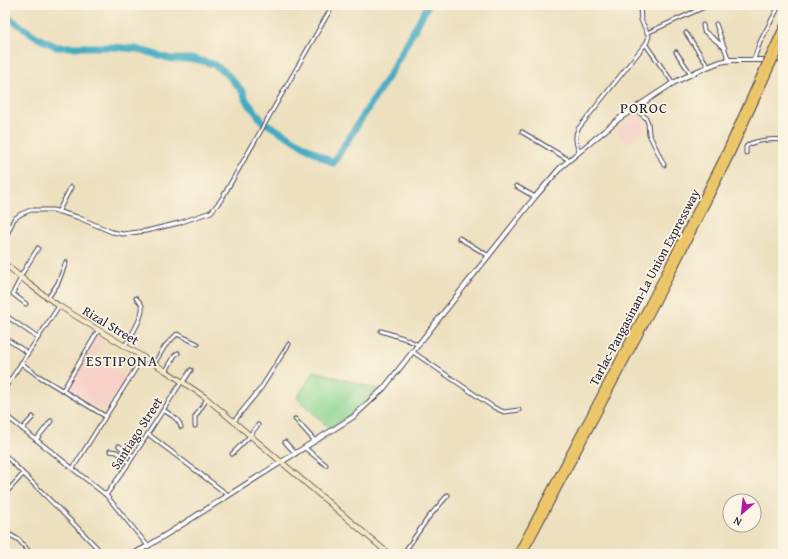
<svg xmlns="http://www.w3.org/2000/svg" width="788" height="559" font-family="'Gentium Book Plus',serif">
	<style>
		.built { fill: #f7d1c7 }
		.green { fill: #8cd591; stroke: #577c66 }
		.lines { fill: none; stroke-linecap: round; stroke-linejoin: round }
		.river { stroke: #41aac1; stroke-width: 7 }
		.minor-casing { stroke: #403e4f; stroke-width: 5 }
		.tertiary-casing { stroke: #403e4f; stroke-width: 6 }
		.secondary-casing { stroke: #403e4f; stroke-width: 6 }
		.motorway-casing { stroke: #403e4f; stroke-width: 8 }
		.minor { stroke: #fff; stroke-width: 3 }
		.tertiary { stroke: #fff; stroke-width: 4 }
		.secondary { stroke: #f7e8c3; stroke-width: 4.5 }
		.motorway { stroke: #ecc669; stroke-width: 6 }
		.motorway-bridge-casing { stroke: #403e4f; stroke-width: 8; stroke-linecap: butt }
		.motorway-bridge { stroke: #ecc669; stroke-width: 6 }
		.labels { text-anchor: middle; stroke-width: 3.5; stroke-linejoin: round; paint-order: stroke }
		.street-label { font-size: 13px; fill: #22223b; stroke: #fcf5e5 }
		.quarter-label { font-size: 15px; letter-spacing: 1px; fill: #22223b; stroke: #fcf5e5 }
	</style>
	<rect width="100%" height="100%" fill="#fcf5e5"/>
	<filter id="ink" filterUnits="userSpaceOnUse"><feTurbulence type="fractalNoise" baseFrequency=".025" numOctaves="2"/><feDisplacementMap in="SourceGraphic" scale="8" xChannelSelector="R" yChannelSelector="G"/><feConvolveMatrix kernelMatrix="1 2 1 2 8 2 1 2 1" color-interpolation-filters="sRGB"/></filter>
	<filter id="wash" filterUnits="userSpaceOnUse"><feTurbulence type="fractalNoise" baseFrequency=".012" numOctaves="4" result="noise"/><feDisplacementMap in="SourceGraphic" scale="16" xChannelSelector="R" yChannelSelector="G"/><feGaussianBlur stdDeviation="0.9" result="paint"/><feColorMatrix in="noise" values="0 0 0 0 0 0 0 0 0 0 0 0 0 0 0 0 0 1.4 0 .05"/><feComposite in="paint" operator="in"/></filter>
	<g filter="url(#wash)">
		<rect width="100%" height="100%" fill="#ede0bf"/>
		<g class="built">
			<polygon points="637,112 648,127 627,144 615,130"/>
			<polygon points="98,333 106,338 94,357 127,377 104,412 65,389"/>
		</g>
		<polygon class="green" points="314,371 377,389 352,414 329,428 297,398"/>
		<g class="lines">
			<g class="river">
				<polyline points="5,15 38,38 57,47 113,47 137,49 171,59 195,59 213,64 225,72 243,92 246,100 263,122"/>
				<polyline points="267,124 333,163 388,77 428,5"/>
			</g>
		</g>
	</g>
	<g filter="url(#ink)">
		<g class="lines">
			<defs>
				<g id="minor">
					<polyline points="716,24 729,61"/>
					<polyline points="703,25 704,31 725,48"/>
					<polyline points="647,33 709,5"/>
					<polyline points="686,33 708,66"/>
					<polyline points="646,45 673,83"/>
					<polyline points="676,52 691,74"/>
					<polyline points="754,59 760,42 779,6"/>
					<polyline points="634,108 646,118 648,123 649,134 664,165"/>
					<polyline points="522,132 569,160"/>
					<path d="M579 152C576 144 574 136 578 129L647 42 649 36 641 20 640 5"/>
					<path d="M746 153V147C751 140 774 139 783 140"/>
					<polyline points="516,186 535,197"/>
					<polyline points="58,212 71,187"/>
					<polyline points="459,238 489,256"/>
					<polyline points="5,239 14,219 21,214 31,210 53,210 77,217 112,232 123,234 146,231 179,223 205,214 211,212 221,200 333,5"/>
					<polyline points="20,277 38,248"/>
					<polyline points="21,278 14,291 13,294 26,304"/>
					<polyline points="48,298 58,283 66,262"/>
					<polyline points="5,315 38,338"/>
					<polyline points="381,331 403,338 419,345"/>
					<polyline points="5,338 28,353"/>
					<path d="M125 346C130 337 144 317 142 306 141 303 138 300 136 298"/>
					<polyline points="413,352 493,407 504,412 519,410"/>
					<polyline points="21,363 37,375 105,416"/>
					<polyline points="154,364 165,346 177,334 198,344"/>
					<polyline points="166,371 175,355 178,353"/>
					<polyline points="183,382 191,370"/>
					<polyline points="5,388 59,306"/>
					<polyline points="63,390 98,331"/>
					<path d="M163 410C170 414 179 419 181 427"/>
					<polyline points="5,415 106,495 148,546"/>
					<polyline points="295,419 315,441"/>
					<polyline points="234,421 261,388 289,344"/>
					<polyline points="195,426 195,417 207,399"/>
					<polyline points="22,429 33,417"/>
					<polyline points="148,434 228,495"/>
					<polyline points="250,435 258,425"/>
					<polyline points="36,440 51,421"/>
					<polyline points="285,442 296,454"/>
					<polyline points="119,446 133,456"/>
					<polyline points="305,448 326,465"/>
					<polyline points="110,451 117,452 129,463"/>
					<polyline points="232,454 251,435"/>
					<path d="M5 455C37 488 71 520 103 554"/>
					<polyline points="73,468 143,357"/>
					<polyline points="5,494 23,474"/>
					<polyline points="106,495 129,463 182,381"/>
					<polyline points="5,532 19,540 31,554"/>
					<polyline points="403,554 428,518 448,495"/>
				</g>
				<g id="tertiary">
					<polyline points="780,60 783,61"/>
					<polyline points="133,554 148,546 353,417 384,388 535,197 561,167 579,152 620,118 673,83 700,70 720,62 731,60 765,60"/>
				</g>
				<polyline id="secondary" points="5,264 29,284 59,306 166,371 205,397 389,554"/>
				<g id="motorway">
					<polyline points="770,55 783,27"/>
					<polyline points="776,56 783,41"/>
					<polyline points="517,554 663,277 723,158 766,63"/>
					<polyline points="523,554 669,278 728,160 772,64"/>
				</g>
			</defs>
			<use href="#minor" class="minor-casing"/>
			<use href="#tertiary" class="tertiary-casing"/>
			<use href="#secondary" class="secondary-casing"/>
			<use href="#motorway" class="motorway-casing"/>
			<use href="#minor" class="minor"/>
			<use href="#tertiary" class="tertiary"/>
			<use href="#secondary" class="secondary"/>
			<use href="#motorway" class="motorway"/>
			<defs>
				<g id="motorway-bridge">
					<polyline points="766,63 770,55"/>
					<polyline points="772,64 776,56"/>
				</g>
			</defs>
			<use href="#motorway-bridge" class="motorway-bridge-casing"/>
			<use href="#motorway-bridge" class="motorway-bridge"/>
		</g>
	</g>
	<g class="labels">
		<g class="street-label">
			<text transform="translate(644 287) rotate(-62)" y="5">Tarlac-Pangasinan-La Union Expressway</text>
			<text transform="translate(111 325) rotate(31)" y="5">Rizal Street</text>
			<text transform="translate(136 433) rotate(-57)" y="5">Santiago Street</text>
		</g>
		<g class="quarter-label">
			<text x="644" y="113">POROC</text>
			<text x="122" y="366">ESTIPONA</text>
		</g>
	</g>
	<rect width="788" height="559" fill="none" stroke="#fcf5e5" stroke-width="20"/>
	<g transform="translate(742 513) rotate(208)"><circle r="19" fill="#fcf5e5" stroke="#a5a1a1"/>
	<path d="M0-3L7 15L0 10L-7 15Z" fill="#b5179e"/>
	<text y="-6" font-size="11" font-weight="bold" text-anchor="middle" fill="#22223b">N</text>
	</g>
</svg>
